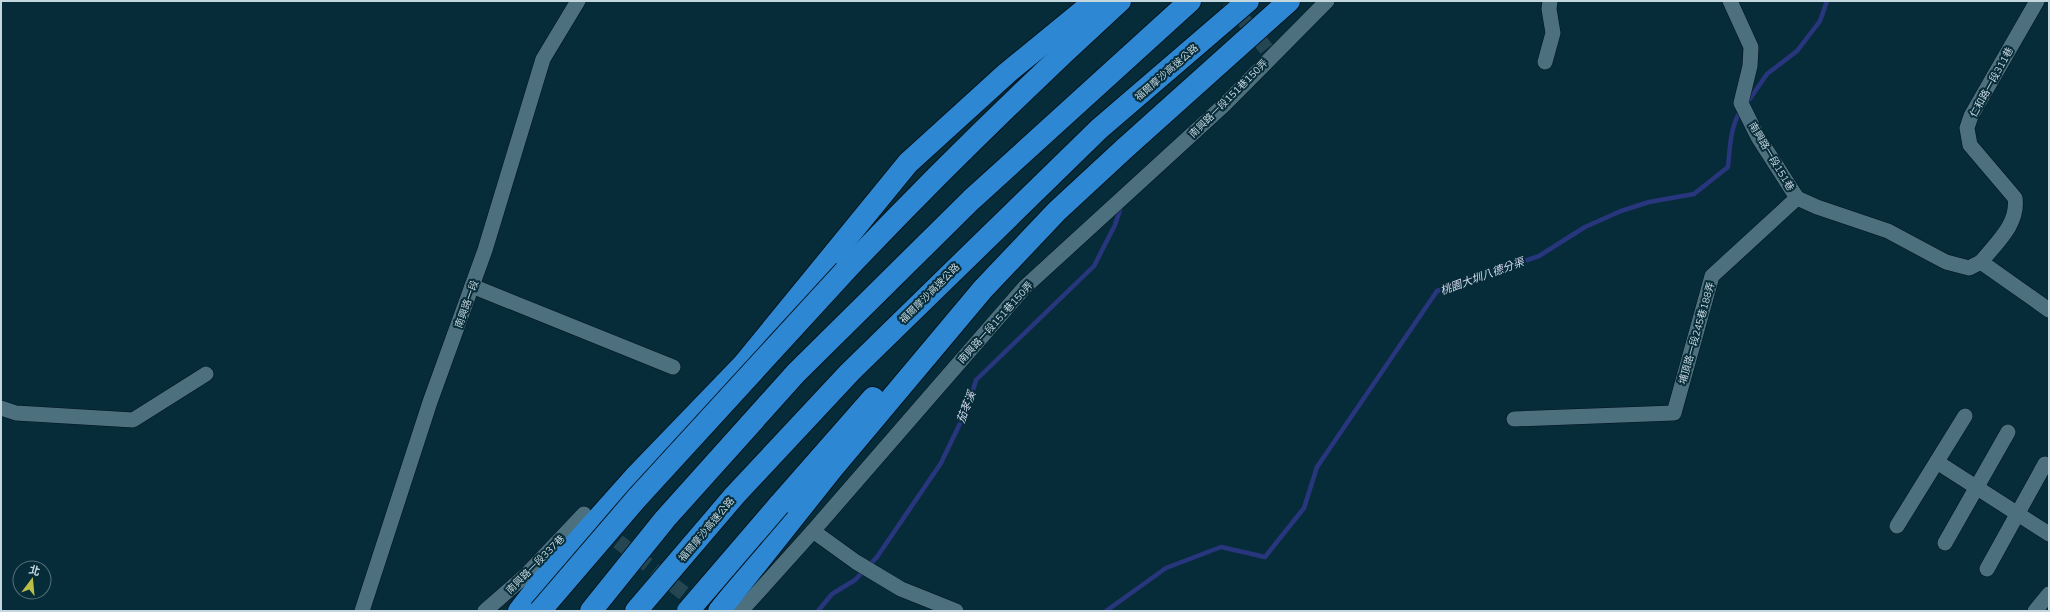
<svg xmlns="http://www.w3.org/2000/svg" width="2050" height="612" font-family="Mulish,'Noto Sans TC',sans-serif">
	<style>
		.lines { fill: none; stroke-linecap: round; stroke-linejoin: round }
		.stream { stroke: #28367e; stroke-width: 4.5 }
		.minor-tunnel { stroke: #234652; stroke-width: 15; stroke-dasharray: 15 8; stroke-linecap: butt }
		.minor-casing { stroke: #00141d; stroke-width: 16 }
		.highway-casing { stroke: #00141d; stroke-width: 24 }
		.minor { stroke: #4d707f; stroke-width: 15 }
		.highway { stroke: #2d87d3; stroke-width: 22 }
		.highway-bridge-casing { stroke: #00141d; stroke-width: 24; stroke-linecap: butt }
		.highway-bridge { stroke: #2d87d3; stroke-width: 22 }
		.labels { text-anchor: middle; stroke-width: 4; stroke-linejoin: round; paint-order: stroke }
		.street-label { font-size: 10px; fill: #c4d6de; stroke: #072c39 }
		.water-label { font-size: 11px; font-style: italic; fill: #d1d8ed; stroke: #072c39 }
	</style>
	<rect width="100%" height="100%" fill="#072c39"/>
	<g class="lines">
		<g class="stream">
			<polyline points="1747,103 1767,74 1797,51 1820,21 1827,1"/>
			<polyline points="818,611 832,594 855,580 877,557 941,463 968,407 976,380 1094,266 1115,225 1120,210"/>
			<path d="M1106 611 1166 568 1221 547 1265 557 1304 508 1317 467 1437 291 1539 256 1585 227 1621 211 1649 202 1694 194 1728 167C1730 148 1730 127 1741 110"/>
		</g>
		<g class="minor-tunnel">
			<polyline points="1229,1 1271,55"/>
			<polyline points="600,527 706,611"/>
		</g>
		<defs>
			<g id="minor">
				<polyline points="1730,1 1751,47 1750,66 1741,103 1758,137 1797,198"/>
				<polyline points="1545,62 1553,33 1549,9 1550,1"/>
				<polyline points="1797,198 1817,207 1888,231 1946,262 1969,268 1981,262 2049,310"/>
				<path d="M1981 262C1996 243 2019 224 2015 198L1970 145 1967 128 1971 116 2037 1"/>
				<polyline points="472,286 673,367"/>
				<polyline points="1,408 16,413 133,420 206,374"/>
				<polyline points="1514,419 1674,413 1712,276 1797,198"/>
				<polyline points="1937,462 2049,534"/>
				<polyline points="1897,526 1965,416"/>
				<polyline points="813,531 856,562 901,589 956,611"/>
				<polyline points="1945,543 2008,432"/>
				<polyline points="1987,569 2045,464"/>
				<polyline points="362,611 430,402 485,250 543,59 578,1"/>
				<polyline points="485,611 527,574 584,514"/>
				<polyline points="741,611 813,531 1025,287 1224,105 1327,1"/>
				<polyline points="2035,611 2049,594"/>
			</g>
			<g id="highway">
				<path d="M845 271C934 177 1025 88 1120 1"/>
				<polyline points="779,505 873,398"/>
				<polyline points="519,611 544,579 634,478 743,365 908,163 1007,73 1095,1"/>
				<polyline points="591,611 665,519 796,373 971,200 1190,1"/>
				<polyline points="636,611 735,495 850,372 1099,129 1248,1"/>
				<polyline points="719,611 832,469 983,289 1057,211 1124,149 1289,1"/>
			</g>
		</defs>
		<use href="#minor" class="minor-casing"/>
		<use href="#highway" class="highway-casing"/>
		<use href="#minor" class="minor"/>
		<use href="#highway" class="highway"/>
		<defs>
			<g id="highway-bridge">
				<polyline points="540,611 637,498 845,271"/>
				<polyline points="688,611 779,505"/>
			</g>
		</defs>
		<use href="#highway-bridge" class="highway-bridge-casing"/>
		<use href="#highway-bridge" class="highway-bridge"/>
	</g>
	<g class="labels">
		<g class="street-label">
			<text transform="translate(1166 72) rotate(-41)" y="4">福爾摩沙高速公路</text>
			<text transform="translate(1991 82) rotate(-61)" y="4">仁和路一段311巷</text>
			<text transform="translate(1228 98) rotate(-45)" y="4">南興路一段151巷150弄</text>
			<text transform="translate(1772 156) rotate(59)" y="4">南興路一段151巷</text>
			<text transform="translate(929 293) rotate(-45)" y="4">福爾摩沙高速公路</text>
			<text transform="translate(466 304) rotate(-70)" y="4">南興路一段</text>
			<text transform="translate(995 322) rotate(-48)" y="4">南興路一段151巷150弄</text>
			<text transform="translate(1696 333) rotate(-74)" y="4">埔頂路一段245巷188弄</text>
			<text transform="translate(706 529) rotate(-50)" y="4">福爾摩沙高速公路</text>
			<text transform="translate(535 564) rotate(-45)" y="4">南興路一段337巷</text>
		</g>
		<g class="water-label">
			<text transform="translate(1482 276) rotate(-20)" y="4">桃園大圳八德分渠</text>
			<text transform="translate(966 407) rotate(-69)" y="4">茄苳溪</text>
		</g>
	</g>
	<rect width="2050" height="612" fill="none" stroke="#c4d6de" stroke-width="4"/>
	<g transform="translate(32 580) rotate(16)"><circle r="19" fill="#072c39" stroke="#53707b"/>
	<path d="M0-3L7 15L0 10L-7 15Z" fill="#bbc044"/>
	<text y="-6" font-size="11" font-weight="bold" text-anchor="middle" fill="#c4d6de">北</text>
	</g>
</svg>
